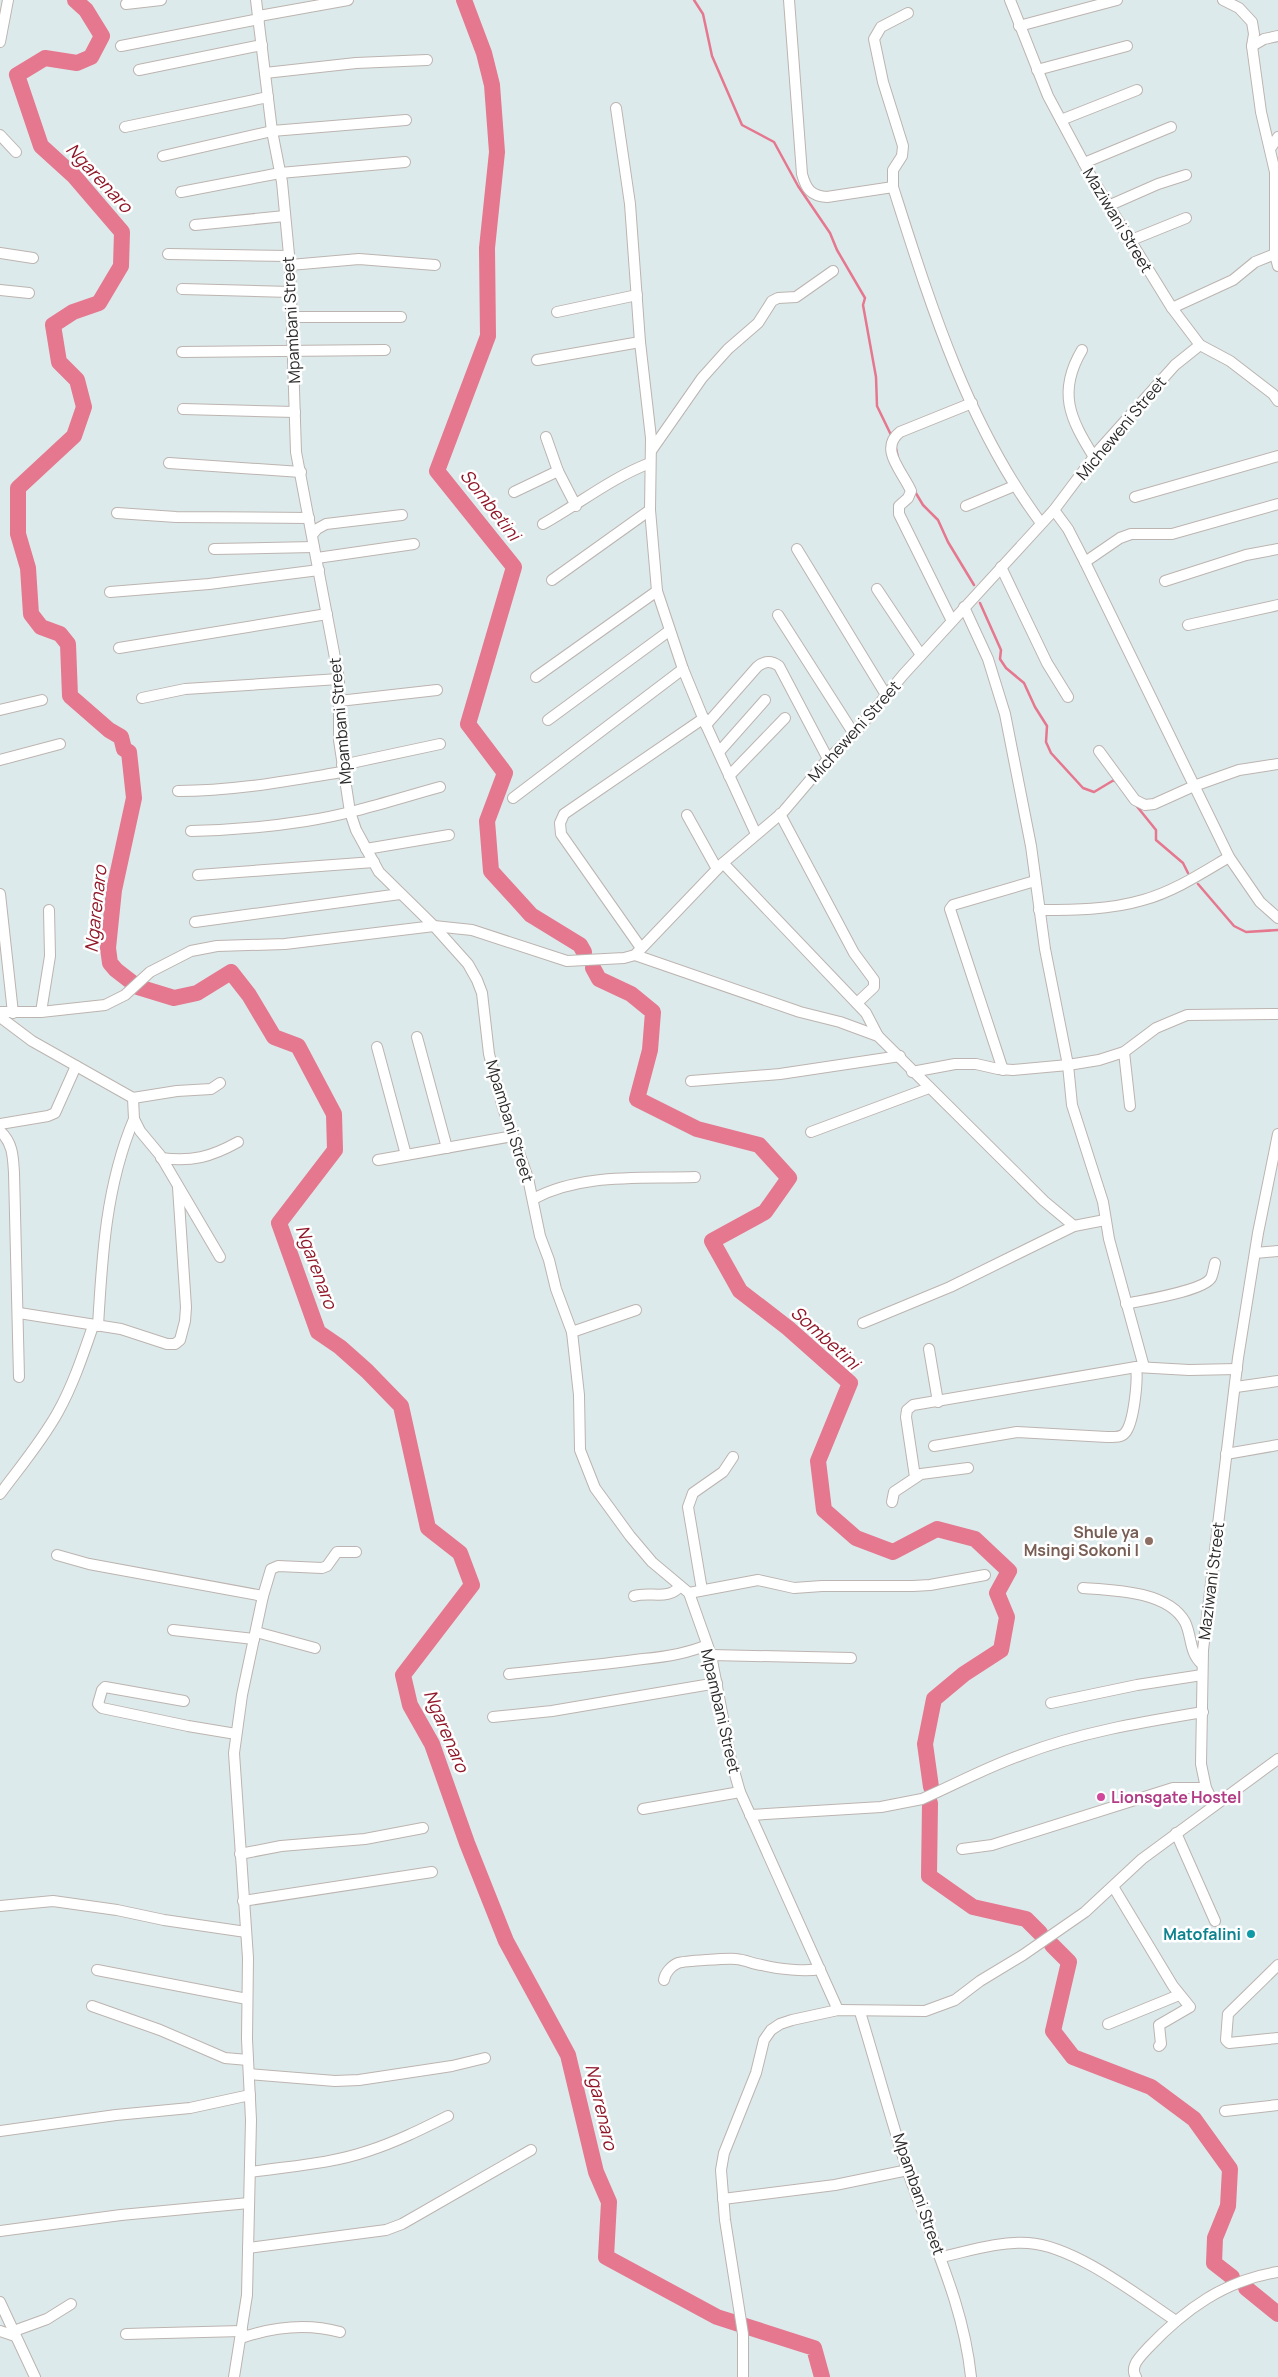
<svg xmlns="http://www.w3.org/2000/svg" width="1278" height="2377" font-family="Manrope,sans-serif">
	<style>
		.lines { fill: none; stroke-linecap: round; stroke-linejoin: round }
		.stream { stroke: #e5778f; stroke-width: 2.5 }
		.river { stroke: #e5778f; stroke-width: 16 }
		.street-casing { stroke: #bcb4b0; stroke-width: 12 }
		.street { stroke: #fff; stroke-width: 10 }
		.education-dot { fill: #8d6e63; stroke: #fff; stroke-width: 2 }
		.hotel-dot { fill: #d1479c; stroke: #fff; stroke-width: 2 }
		.culture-dot { fill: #0f9aa8; stroke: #fff; stroke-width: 2 }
		.labels { text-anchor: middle; stroke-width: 5; stroke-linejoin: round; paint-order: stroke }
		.street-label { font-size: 16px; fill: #2a2a2a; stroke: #fff }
		.education-label { font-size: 16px; font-weight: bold; fill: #785e54; stroke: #fff; text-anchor: end }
		.hotel-label { font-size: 16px; font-weight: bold; fill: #b23c85; stroke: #fff; text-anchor: start }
		.culture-label { font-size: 16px; font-weight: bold; fill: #0d838f; stroke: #fff; text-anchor: end }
		.water-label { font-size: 18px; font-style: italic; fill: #901728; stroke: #fff }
	</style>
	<rect width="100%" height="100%" fill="#ddeaeb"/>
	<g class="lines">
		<g class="stream">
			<polyline points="694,0 703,14 712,56 742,125 774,142 798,186 830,233 837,250 865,298 863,305 876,377 877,406 892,437"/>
			<polyline points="895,444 898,458"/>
			<polyline points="914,490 923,505 938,520 948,542 974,585"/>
			<polyline points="980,603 1001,650 1000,659 1006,668 1024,683 1035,707 1047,726 1046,742 1051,753 1083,788 1094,792 1114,780 1115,781"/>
			<polyline points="1135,804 1156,830 1156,840 1183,863 1188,873"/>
			<polyline points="1198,884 1234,926 1246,932 1278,930"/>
		</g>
		<g class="river">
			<polyline points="75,0 86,10 102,36 91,57 77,63 45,58 17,75 41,146 74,176 122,232 121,266 99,303 73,312 53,325 59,362 77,380 84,407 74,436 18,488 18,534 28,568 31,614 41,627 60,634 68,644 70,696 109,730 121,737 124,749 129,752 134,798 114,890 108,948 110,963 116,970 138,987 174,998 197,993 231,972 249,995 274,1037 298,1046 334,1114 335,1150 279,1223 318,1332 340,1347 367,1371 401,1406 428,1528 460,1553 472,1585 403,1675 410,1705 432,1744 467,1843 506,1941 568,2055 596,2172 609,2202 606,2257 717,2317 814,2348 822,2377"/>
			<polyline points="464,0 484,53 492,85 497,152 487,248 488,336 437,471 514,567 468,724 505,773 487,821 491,871 531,915 580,945 584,952"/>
			<polyline points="593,968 599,979 631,994 653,1012 650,1050 637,1099 697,1129 759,1145 789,1178 765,1212 712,1241 740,1291 788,1328 850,1383 818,1461 824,1510 856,1538 893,1552 937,1529 975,1539 1009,1571 997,1593 1007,1617 1001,1650 964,1674 934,1699 925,1744 931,1787"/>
			<polyline points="930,1803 929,1876 973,1907 1026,1919 1040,1933"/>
			<polyline points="1052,1945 1069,1962 1053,2031 1073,2057 1151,2087 1194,2119 1230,2169 1228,2206 1215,2238 1214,2263 1232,2277"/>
			<polyline points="1246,2288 1278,2314"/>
		</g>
		<defs>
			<g id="street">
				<polyline points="256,0 272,131 282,182 290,265 296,452 339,679 339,740 350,812 356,830 379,872 434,926 468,964 477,980 482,993 489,1054 503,1108 528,1178 540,1236 549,1260 556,1289 572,1332 579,1395 580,1450 595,1488 630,1536 652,1562 689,1593 711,1655 731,1760 740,1792 838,2010"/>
				<path d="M789 0 802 174C806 189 811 196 827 197L893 187C930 303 967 424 1041 523"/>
				<polyline points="1010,0 1048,96 1093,180 1172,308 1200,345 1230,361 1273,394 1278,401"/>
				<polyline points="1223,0 1239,8 1252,22 1254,34 1252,46 1261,112 1275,172 1275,254 1278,266"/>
				<polyline points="126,4 161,0"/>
				<polyline points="259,16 348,0"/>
				<polyline points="1019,26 1117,0"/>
				<polyline points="0,42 8,0"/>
				<polyline points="121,46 259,19"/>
				<polyline points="1252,46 1264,39 1278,36"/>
				<polyline points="139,70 262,45"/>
				<polyline points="1037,70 1127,46"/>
				<polyline points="265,73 356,63 427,60"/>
				<polyline points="616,108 630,204 640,342 651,438 650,510 657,591 683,669 706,725 756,834"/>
				<polyline points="1061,120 1137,90"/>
				<polyline points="125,127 268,97"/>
				<polyline points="0,135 16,152"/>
				<polyline points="1270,149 1278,137"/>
				<polyline points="163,156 272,131 406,120"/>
				<polyline points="1084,163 1171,127"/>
				<polyline points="893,187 893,170 902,156 903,146 883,82 874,39 881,27 908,13"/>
				<polyline points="181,192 280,173 405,162"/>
				<polyline points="1108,206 1158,184 1186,175"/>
				<polyline points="195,225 285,216"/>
				<polyline points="1129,241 1186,218"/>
				<polyline points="0,253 33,258"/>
				<polyline points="168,254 289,256"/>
				<polyline points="290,265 359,259 435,265"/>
				<polyline points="182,289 291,292"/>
				<polyline points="0,290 29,293"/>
				<polyline points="1172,308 1233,280 1255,262 1275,254"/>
				<polyline points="557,312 637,295"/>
				<polyline points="292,317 401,317"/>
				<path d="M1082 350C1057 392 1070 419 1094 457"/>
				<polyline points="182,352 385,350"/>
				<polyline points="537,360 640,342"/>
				<polyline points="183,409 295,412"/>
				<polyline points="546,437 558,471 576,506"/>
				<polyline points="651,451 702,378 728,349 758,323 772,301 778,298 796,297 833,271"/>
				<polyline points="169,463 301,472"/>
				<polyline points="514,492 558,471"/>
				<polyline points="1135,497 1278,456"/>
				<polyline points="966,506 1014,486"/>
				<polyline points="1054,510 1068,529 1085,562 1229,857 1260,902 1278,918"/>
				<polyline points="117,513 176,517 309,518"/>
				<path d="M543 524C579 504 611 478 650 463"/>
				<polyline points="312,535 317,529 326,524 402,515"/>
				<polyline points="214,549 314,547"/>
				<polyline points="797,549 886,695"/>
				<polyline points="317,558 414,544"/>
				<polyline points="1085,562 1120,538 1131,534 1172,534 1278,504"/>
				<polyline points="1001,567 1047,663 1068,697"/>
				<polyline points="552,580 650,510"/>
				<polyline points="1165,581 1246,555 1278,549"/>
				<polyline points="877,589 921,655"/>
				<polyline points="110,592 209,584 319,570"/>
				<polyline points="964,607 988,659 1005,714 1031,846 1045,949 1068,1065 1072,1105 1103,1202 1109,1239 1144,1367"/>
				<polyline points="778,615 854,734"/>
				<path d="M952 621 899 514V506L908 498 911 491C903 472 878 449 900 432L972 403"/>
				<polyline points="1188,625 1278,605"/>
				<polyline points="119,648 327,614"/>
				<polyline points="536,677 657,591"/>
				<polyline points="142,698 185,689 339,679"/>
				<polyline points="339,701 437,690"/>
				<polyline points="0,710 42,700"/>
				<polyline points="548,720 669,631"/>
				<path d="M706 725 757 667C764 661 771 660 779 666L828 759"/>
				<polyline points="1099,751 1135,800 1145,805 1154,804 1194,786 1239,770 1278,764"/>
				<polyline points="719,752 765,700"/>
				<polyline points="0,760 60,744"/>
				<polyline points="342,765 440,744"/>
				<polyline points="729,776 785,718"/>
				<path d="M178 791C234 791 287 781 342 772"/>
				<polyline points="513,798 683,669"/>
				<polyline points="780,814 854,953 874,980 874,987 857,1003"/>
				<polyline points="687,815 717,869"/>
				<path d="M191 831C230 830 268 827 306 821 352 814 396 799 440 787"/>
				<polyline points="366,849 449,835"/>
				<polyline points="723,863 866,1013 878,1036"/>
				<polyline points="198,875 374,862"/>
				<polyline points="0,894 13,1013"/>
				<path d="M1039 910C1074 910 1109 910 1143 900 1173 892 1202 873 1229 857"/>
				<polyline points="195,922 400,894"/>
				<polyline points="641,948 561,834 560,823 564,814 704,718"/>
				<polyline points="635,955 800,1012 840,1022 878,1036 1044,1201 1074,1226"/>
				<polyline points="0,1012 41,1012 105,1005 125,995 150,972 191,951 217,946 285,944 434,926 472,930 567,961 624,958 635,955 723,863 783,812 828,759 854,734 903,675 1054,510 1099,450 1175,365 1200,345"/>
				<polyline points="41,1012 50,956 49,910"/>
				<polyline points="0,1017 32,1041 133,1098 177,1091 211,1089 220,1083"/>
				<polyline points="417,1037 447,1148"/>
				<polyline points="377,1047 406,1155"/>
				<polyline points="1124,1052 1130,1106"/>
				<polyline points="1003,1070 950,909 953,905 1035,881"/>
				<polyline points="912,1072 955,1064 976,1064 998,1069 1013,1070 1068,1065 1099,1060 1124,1052 1156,1028 1187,1015 1278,1014"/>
				<polyline points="691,1081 780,1074 900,1056"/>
				<polyline points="133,1098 134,1119 140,1131 160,1155 220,1257"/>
				<polyline points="0,1124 48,1116 55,1113 76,1066"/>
				<path d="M0 1131C13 1143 13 1157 14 1173L19 1377"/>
				<polyline points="811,1132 929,1088"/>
				<path d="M161 1158C192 1162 211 1157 238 1142"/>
				<polyline points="378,1160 513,1136"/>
				<path d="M533 1199C581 1173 641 1179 695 1177"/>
				<polyline points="1255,1253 1278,1251"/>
				<path d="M1126 1304C1144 1300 1203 1291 1211 1278 1213 1274 1214 1267 1215 1263"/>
				<polyline points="19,1313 121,1329 167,1344 175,1344 180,1340 185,1321 186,1307 178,1187"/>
				<polyline points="863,1323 950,1287 1074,1226 1105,1220"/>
				<path d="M98 1326C102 1256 106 1185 134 1119"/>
				<polyline points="572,1332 636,1310"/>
				<polyline points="929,1349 938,1402"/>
				<polyline points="1236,1387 1278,1381"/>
				<path d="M934 1446 1017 1432 1107 1437C1113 1437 1121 1438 1125 1433 1134 1423 1138 1380 1136 1367"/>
				<polyline points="1226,1454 1278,1445"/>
				<polyline points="915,1477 906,1417 907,1410 913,1405 1136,1367 1189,1370 1237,1369"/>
				<path d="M0 1494C20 1467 42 1441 58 1412 73 1385 83 1355 93 1326"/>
				<polyline points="892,1502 894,1492 921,1474 968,1468"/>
				<polyline points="57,1555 89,1564 263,1596"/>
				<path d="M1083 1588C1114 1590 1168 1591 1185 1622 1192 1636 1189 1653 1202 1664"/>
				<polyline points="702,1590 688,1507 693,1493 723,1472 733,1457"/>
				<polyline points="689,1593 758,1580 794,1588 822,1586 913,1586 930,1585 985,1575"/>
				<path d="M634 1596C650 1591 669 1601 680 1586"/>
				<polyline points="173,1630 254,1639"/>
				<polyline points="256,1632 315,1648"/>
				<polyline points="711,1655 851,1658"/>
				<path d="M509 1674C554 1669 598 1665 643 1659 665 1657 686 1654 707 1645"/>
				<polyline points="184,1701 105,1687 102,1690 98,1704 102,1708 188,1726 236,1734"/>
				<polyline points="1051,1703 1137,1685 1202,1675"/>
				<polyline points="493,1717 552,1711 717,1683"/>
				<polyline points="1214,1804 1206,1788 1201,1764 1203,1650 1238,1358 1258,1233 1278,1134"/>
				<polyline points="643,1809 740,1792"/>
				<path d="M750 1815 881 1807 922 1799C956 1784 989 1766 1024 1754 1081 1732 1143 1722 1203 1712"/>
				<polyline points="1176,1833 1215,1921"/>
				<polyline points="962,1849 992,1845 1173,1788 1206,1788"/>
				<polyline points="240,1854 281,1846 365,1839 423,1828"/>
				<polyline points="1114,1888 1173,1986 1190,2007 1159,2025 1161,2044 1159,2046"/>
				<polyline points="243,1901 432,1872"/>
				<polyline points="0,1906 53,1901 117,1910 164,1920 246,1932"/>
				<polyline points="1278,1965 1228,2014 1226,2040 1229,2043 1278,2038"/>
				<polyline points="97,1970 247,1999"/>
				<path d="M664 1980C665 1973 671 1966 678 1963 684 1961 729 1958 736 1959 746 1960 753 1964 762 1965 778 1969 805 1972 820 1969"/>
				<polyline points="92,2006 160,2030 225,2058 248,2060"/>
				<path d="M860 2012C876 2064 890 2117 907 2169 931 2240 963 2301 971 2377"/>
				<polyline points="1108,2024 1179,1995"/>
				<polyline points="249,2074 335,2081 359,2080 452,2066 485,2058"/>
				<polyline points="1225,2111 1278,2105"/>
				<polyline points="0,2131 116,2115 190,2108 250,2095"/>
				<path d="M251 2172C290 2166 330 2164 368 2151 396 2142 422 2129 448 2116"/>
				<polyline points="723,2199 835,2185 908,2170"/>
				<polyline points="0,2231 121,2215 249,2203"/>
				<polyline points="248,2248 386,2230 402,2224 531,2150"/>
				<path d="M941 2257C969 2251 1000 2241 1028 2243 1075 2246 1137 2295 1176 2321"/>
				<polyline points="0,2302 35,2377"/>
				<polyline points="0,2331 15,2336"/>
				<polyline points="14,2331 47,2319 71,2304"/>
				<polyline points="126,2334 242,2331"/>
				<path d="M241 2338C273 2327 307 2323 340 2332"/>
				<polyline points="234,2377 247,2295 251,2120 247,2039 248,1958 234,1753 242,1695 263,1596 271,1569 278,1566 322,1568 327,1566 337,1552 356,1552"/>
				<polyline points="743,2377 743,2334 725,2220 721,2170 724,2153 756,2073 764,2040 771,2030 780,2024 792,2020 838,2010 925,2011 955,2000 980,1981 1023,1955 1085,1912 1142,1859 1278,1759"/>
				<path d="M1136 2377C1129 2366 1141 2356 1148 2348 1184 2310 1225 2280 1278 2272"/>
			</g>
		</defs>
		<use href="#street" class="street-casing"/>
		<use href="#street" class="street"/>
	</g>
	<circle class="education-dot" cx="1149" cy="1541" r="5"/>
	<circle class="hotel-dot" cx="1101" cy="1797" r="5"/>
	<circle class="culture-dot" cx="1251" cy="1934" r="5"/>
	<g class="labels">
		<g class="street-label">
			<text transform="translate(1118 220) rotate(59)" y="6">Maziwani Street</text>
			<text transform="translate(291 320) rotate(-93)" y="6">Mpambani Street</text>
			<text transform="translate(1121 428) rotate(-50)" y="6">Micheweni Street</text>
			<text transform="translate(340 721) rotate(-95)" y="6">Mpambani Street</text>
			<text transform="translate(854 731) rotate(-48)" y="6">Micheweni Street</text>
			<text transform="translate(510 1121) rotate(73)" y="6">Mpambani Street</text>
			<text transform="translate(1211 1581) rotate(-83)" y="6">Maziwani Street</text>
			<text transform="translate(721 1711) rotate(77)" y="6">Mpambani Street</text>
			<text transform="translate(919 2194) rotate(71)" y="6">Mpambani Street</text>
		</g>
		<g class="education-label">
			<text x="1139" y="1538">Shule ya<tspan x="1139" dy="18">Msingi Sokoni I</tspan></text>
		</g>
		<g class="hotel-label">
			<text x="1111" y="1803">Lionsgate Hostel</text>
		</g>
		<g class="culture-label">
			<text x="1241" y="1940">Matofalini</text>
		</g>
		<g class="water-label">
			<text transform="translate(99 178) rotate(47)" y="6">Ngarenaro</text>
			<text transform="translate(490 505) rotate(52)" y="6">Sombetini</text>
			<text transform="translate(96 909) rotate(-84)" y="6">Ngarenaro</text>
			<text transform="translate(316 1267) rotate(70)" y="6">Ngarenaro</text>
			<text transform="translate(825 1338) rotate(42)" y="6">Sombetini</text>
			<text transform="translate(446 1731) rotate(67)" y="6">Ngarenaro</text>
			<text transform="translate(601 2107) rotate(77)" y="6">Ngarenaro</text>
		</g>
	</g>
</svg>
